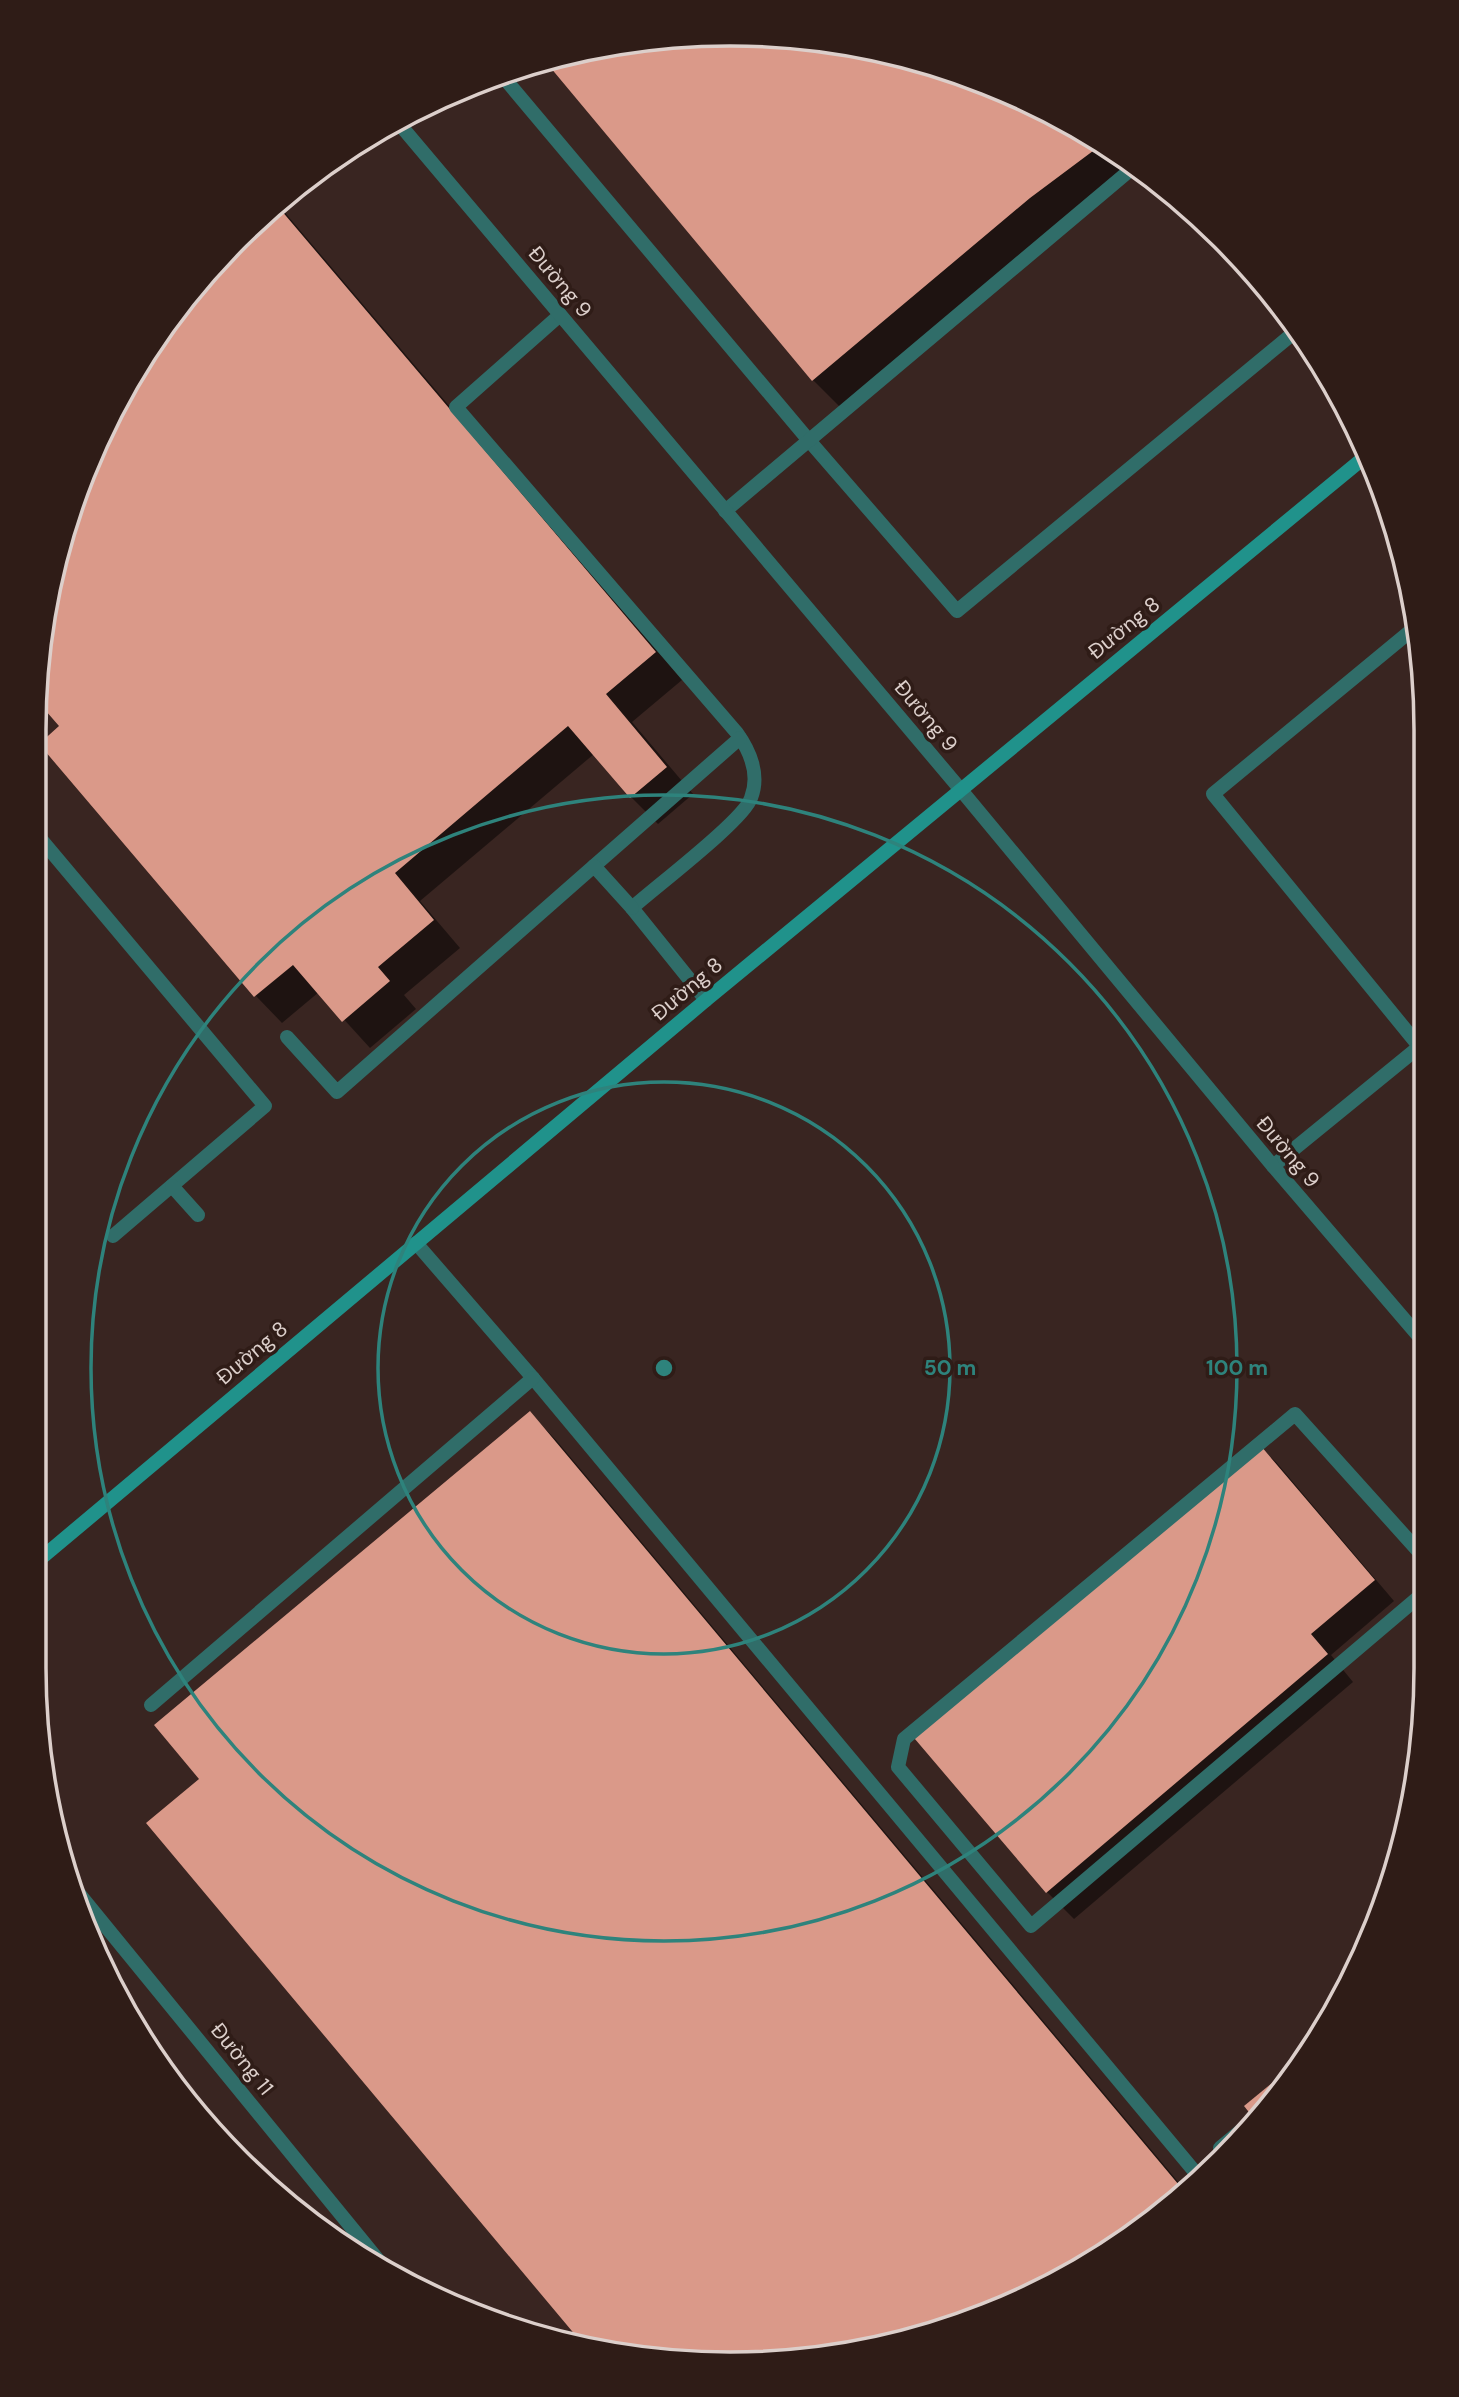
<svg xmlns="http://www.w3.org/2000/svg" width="1459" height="2397" font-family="'DM Sans',sans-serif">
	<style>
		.shadow { fill: #0007 }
		.building { fill: #da9989 }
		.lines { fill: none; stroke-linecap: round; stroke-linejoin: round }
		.lane { stroke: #306d69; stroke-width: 14 }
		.street { stroke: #306d69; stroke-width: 14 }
		.secondary { stroke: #20928b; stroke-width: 14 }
		.ring { fill: none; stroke: #2e837c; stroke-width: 3.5 }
		.labels { text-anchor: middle; stroke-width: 7; stroke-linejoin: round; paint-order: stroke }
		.street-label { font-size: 21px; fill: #dccfcb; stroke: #2f1c17 }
		.rim { fill: none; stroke: #dccfcb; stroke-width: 3.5 }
		.centre { fill: #2e837c; stroke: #2f1c17; stroke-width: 3.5 }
		.ring-label { font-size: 21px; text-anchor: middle; font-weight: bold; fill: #2e837c; stroke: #2f1c17; stroke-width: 7; stroke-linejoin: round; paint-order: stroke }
	</style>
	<rect width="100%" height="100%" fill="#392521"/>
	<g class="shadow">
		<polygon points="775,35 909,57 1037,105 1135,166 840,407 813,380 547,61 638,39"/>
		<polygon points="276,202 682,680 632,722 693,794 658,824 631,797 594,754 420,901 460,948 404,995 416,1009 370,1048 319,992 282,1023 256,996 41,744 61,726 86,463 177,306"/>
		<polygon points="530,1413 556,1440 1185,2190 1117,2246 953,2327 729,2364 590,2349 149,1823 201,1779"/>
		<polygon points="1255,1442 1276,1462 1394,1601 1331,1655 1353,1682 1074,1919 1047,1892"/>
	</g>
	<g class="building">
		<polygon points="775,35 909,57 1037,105 1101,145 1030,198 812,381 545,61 638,39"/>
		<polygon points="275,203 656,652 606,694 667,767 630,798 568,726 395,873 434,920 378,967 390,981 342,1022 293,965 254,997 39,744 59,726 39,703 39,639 86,463 177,306"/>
		<polygon points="530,1411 1184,2191 1117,2246 953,2327 821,2358 729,2364 587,2349 146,1823 199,1779 154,1725"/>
		<polygon points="1255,1439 1375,1580 1311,1634 1328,1654 1046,1893 909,1732"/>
		<polygon points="1300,2060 1282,2091 1256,2121 1244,2106"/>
	</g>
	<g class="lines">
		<g class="lane">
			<polyline points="500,73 806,437 957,611 1296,331"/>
			<path d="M560 315 456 407 737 733C750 751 760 775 751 798 744 820 654 888 632 908L706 1000"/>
			<polyline points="725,511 1135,166"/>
			<polyline points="1413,629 1213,794 1423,1051"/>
			<polyline points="39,837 265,1106 113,1236"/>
			<polyline points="594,866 740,738"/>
			<polyline points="287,1037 337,1092 594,866 632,908"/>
			<polyline points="1273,1166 1419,1047"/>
			<polyline points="172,1186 198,1215"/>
			<polyline points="416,1243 533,1378 1200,2178"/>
			<polyline points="1421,1595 1031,1926 898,1767 904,1739 1295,1414 1421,1554"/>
			<polyline points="151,1705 533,1378"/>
			<polyline points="1226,2155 1220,2148 1266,2110"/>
		</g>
		<g class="street">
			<polyline points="396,120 961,790 1273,1166 1422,1340"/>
			<polyline points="67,1879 383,2266"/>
		</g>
		<polyline class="secondary" points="39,1560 706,1000 1366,456"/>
	</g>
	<g class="ring">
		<circle cx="664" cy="1368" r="286"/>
		<circle cx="664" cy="1368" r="573"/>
	</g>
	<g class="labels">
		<g class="street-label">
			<text transform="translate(560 282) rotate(50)" y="7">Đường 9</text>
			<text transform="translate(1124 628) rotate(-39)" y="7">Đường 8</text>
			<text transform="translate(926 716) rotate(50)" y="7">Đường 9</text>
			<text transform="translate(687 989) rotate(-40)" y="7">Đường 8</text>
			<text transform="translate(1288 1152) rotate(50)" y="7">Đường 9</text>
			<text transform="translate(252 1353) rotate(-40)" y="7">Đường 8</text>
			<text transform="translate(242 2059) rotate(51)" y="7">Đường 11</text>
		</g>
	</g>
	<path d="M0 0H1459V2397H0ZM730 46H730A684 684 0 0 1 1414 730V1668A684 684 0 0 1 730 2352H730A684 684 0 0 1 46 1668V730A684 684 0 0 1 730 46Z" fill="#2f1c17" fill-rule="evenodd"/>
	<path class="rim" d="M730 46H730A684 684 0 0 1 1414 730V1668A684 684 0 0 1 730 2352H730A684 684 0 0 1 46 1668V730A684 684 0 0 1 730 46Z"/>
	<circle cx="664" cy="1368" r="10" class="centre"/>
	<g class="ring-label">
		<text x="950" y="1375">50 m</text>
		<text x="1237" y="1375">100 m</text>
	</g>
</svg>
